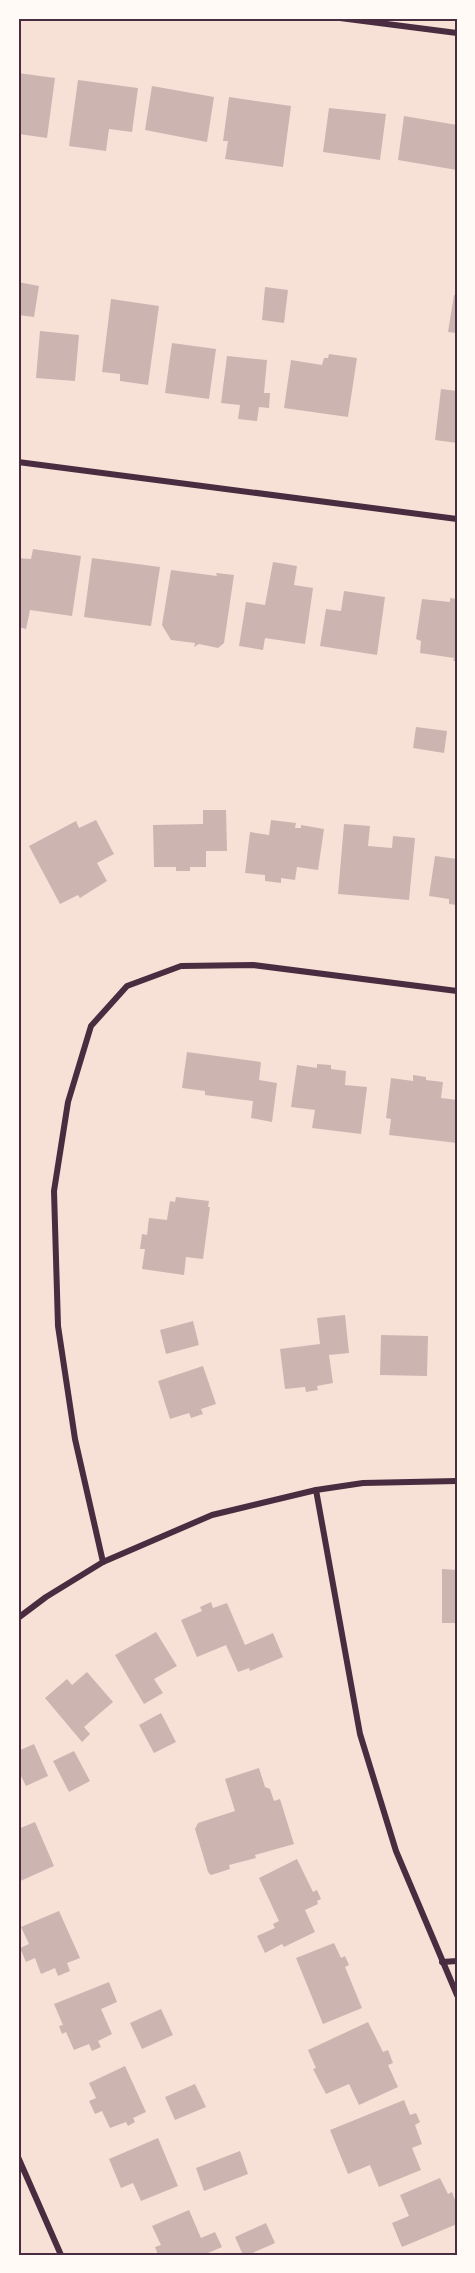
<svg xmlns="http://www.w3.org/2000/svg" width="475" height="2273" font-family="Jost,sans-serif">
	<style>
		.building { fill: #ccb4b1 }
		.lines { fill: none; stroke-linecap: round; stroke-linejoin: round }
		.minor { stroke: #4a2c40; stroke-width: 6 }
		.neatline { fill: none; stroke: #4a2c40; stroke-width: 2 }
	</style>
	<rect width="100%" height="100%" fill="#f7e1d7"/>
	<g class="building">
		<polygon points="18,73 55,78 47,138 19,134 21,118 18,118"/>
		<polygon points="78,80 138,88 132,132 109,129 106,151 69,146"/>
		<polygon points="152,86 214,97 207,142 145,130"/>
		<polygon points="229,97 291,106 283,167 225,159 228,141 223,141"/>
		<polygon points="329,108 386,114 380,160 323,152"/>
		<polygon points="404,116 457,125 457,170 398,160"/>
		<polygon points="18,282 39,286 34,317 18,315"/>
		<polygon points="265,287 288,290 284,323 262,320"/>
		<polygon points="454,295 457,295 457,333 448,332"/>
		<polygon points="111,299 159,306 148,385 120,381 120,374 102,372"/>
		<polygon points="40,331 79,335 75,381 36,378"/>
		<polygon points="172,343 216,349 209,399 165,393"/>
		<polygon points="329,354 357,358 348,417 284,408 291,360 322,365 324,358 328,358"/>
		<polygon points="227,356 267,360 264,393 270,393 269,408 259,407 257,421 238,419 240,405 221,403"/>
		<polygon points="441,389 457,391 457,443 435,440"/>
		<polygon points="33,549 81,556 72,616 30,610 26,629 18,627 18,558 31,559"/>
		<polygon points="92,558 160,567 151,626 84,617"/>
		<polygon points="273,562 297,566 294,585 313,588 305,644 265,638 263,650 239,646 246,602 265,605"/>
		<polygon points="171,570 217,576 216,573 234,575 224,643 218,648 199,644 194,647 195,643 171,640 162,625"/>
		<polygon points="344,591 385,597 377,655 320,646 326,609 341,611"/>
		<polygon points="450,598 457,599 457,661 453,661 454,658 420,653 421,641 416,639 422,599 450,602"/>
		<polygon points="416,727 447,731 444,753 413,748"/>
		<polygon points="203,810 226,810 227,851 206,851 206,867 190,867 190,871 176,871 176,867 154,867 153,825 203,824"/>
		<polygon points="96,820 114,854 97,863 107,881 80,898 78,895 60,904 29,846 76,821 79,828"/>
		<polygon points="271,820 296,823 295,828 301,828 301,825 324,829 318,870 297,867 295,880 281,878 281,883 265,881 265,875 245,873 250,832 269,835"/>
		<polygon points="344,824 370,826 368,846 392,848 393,836 415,838 409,900 338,894"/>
		<polygon points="435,856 457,859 457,905 449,904 449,899 429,896"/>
		<polygon points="187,1052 261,1062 259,1080 277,1083 272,1122 251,1118 253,1101 205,1095 205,1091 182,1088"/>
		<polygon points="317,1064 331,1065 331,1069 346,1071 345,1085 367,1087 361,1134 312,1128 315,1110 291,1107 297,1065 317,1068"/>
		<polygon points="413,1075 426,1077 426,1080 443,1082 441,1098 457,1100 457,1143 389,1135 391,1119 386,1118 391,1078 413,1081"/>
		<polygon points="176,1197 209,1201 208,1207 210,1207 203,1259 186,1257 184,1275 142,1269 145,1249 140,1249 142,1234 147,1235 149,1218 167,1220 170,1201 175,1202"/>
		<polygon points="345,1315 349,1353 329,1355 333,1383 317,1386 318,1390 306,1392 305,1387 285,1389 280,1349 320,1344 317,1318"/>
		<polygon points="193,1321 199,1345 166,1354 160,1330"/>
		<polygon points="381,1335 428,1336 427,1376 380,1375"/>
		<polygon points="203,1366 216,1404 201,1409 203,1414 191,1418 189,1413 170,1419 158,1381"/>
		<polygon points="442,1569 457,1570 457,1623 442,1623"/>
		<polygon points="211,1602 213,1608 227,1603 245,1645 273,1633 283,1657 250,1671 249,1668 238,1672 226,1645 197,1657 181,1620 202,1611 200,1607"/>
		<polygon points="156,1632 177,1666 154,1679 163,1693 144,1704 115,1655"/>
		<polygon points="87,1672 113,1702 84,1727 90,1734 82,1742 45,1698 67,1679 72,1685"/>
		<polygon points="161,1713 176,1742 154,1753 139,1725"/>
		<polygon points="34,1744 48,1776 26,1786 21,1776 18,1777 18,1751"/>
		<polygon points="74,1751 90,1781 69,1792 53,1761"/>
		<polygon points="259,1768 265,1787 270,1789 274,1801 280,1799 294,1844 255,1855 256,1858 229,1865 230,1869 211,1875 208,1872 195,1829 198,1823 235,1811 225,1779"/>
		<polygon points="35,1822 54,1866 18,1882 18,1829"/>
		<polygon points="297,1859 313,1892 317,1890 321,1899 317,1901 318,1904 305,1910 315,1932 284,1947 282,1944 265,1953 257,1936 275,1928 273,1924 279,1921 259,1878"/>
		<polygon points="59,1911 80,1958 67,1963 70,1971 58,1976 55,1968 41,1974 35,1958 26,1962 20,1948 29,1944 21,1927"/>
		<polygon points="334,1943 341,1958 345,1956 349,1965 345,1967 362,2008 323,2024 296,1958"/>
		<polygon points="109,1982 117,2002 101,2009 112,2034 98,2041 101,2047 92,2051 89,2044 74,2050 66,2032 62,2034 59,2026 63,2025 54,2004"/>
		<polygon points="161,2009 173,2035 142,2049 130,2023"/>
		<polygon points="368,2022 383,2052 388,2050 393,2063 388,2065 398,2087 359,2105 349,2084 326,2094 313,2069 316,2068 308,2050"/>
		<polygon points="125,2066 146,2112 133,2118 135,2122 128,2126 126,2122 110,2128 102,2111 95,2114 89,2101 96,2098 89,2083"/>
		<polygon points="195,2084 206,2107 175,2120 165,2097"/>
		<polygon points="404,2100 410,2115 416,2113 420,2122 415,2125 422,2144 412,2148 421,2170 379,2187 370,2165 348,2174 330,2130"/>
		<polygon points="158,2138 178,2186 141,2201 133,2183 121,2188 109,2159"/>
		<polygon points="240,2151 248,2174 204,2191 196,2168"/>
		<polygon points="440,2178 448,2194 452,2192 457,2205 457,2224 402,2247 392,2223 409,2216 400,2195"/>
		<polygon points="189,2210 201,2238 215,2232 222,2247 208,2253 209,2255 158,2255 155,2247 161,2245 152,2226"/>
		<polygon points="266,2223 275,2243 248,2255 243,2255 235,2237"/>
	</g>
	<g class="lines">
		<g class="minor">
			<polyline points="340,18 457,33"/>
			<polyline points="18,462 457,519"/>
			<polyline points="316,1490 360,1734 396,1851 457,1995"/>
			<polyline points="103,1562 75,1439 58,1326 54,1191 68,1102 91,1026 127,986 181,966 253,965 457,991"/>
			<polyline points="18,1618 46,1597 103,1562 212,1515 316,1490 363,1483 457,1481"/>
			<polyline points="442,1962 457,1961"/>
			<polyline points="18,2157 61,2255"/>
		</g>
	</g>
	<rect width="475" height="2273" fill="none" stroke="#fffaf5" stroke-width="39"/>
	<rect x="20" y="20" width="436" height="2234" class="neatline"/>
</svg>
